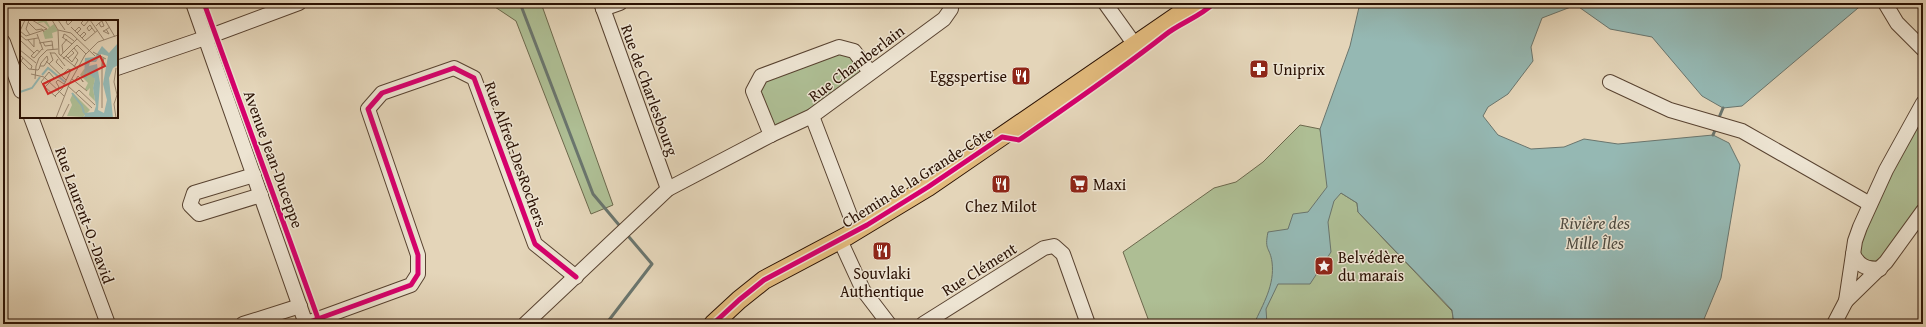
<svg xmlns="http://www.w3.org/2000/svg" width="1926" height="327" font-family="'Gentium Book Plus',serif">
	<style>
		.green { fill: #aebe94; stroke: #6c684c }
		.water { fill: #95b8b3; stroke: #6a756d }
		.lines { fill: none; stroke-linecap: round; stroke-linejoin: round }
		.stream { stroke: #6a756d; stroke-width: 3 }
		.minor-casing { stroke: #584230; stroke-width: 16 }
		.major-casing { stroke: #2a1103; stroke-width: 20 }
		.minor { stroke: #ede4d2; stroke-width: 14 }
		.major { stroke: #e2ba7c; stroke-width: 18 }
		.cycleway-casing { stroke: #ede4d2; stroke-width: 8 }
		.cycleway { stroke: #d6006c; stroke-width: 5 }
		.labels { text-anchor: middle; stroke-width: 3; stroke-linejoin: round; paint-order: stroke }
		.street-label { font-size: 16px; fill: #2a1103; stroke: #ede4d2 }
		.poi-label { font-size: 16px; fill: #2a1103; stroke: #ede4d2; text-anchor: start }
		.water-label { font-size: 17px; font-style: italic; fill: #4f4b41; stroke: #ede4d2 }
		.inset-river { fill: none; stroke: #95b8b3; stroke-width: 2 }
		.inset-road { fill: none; stroke: #9a8770; stroke-width: 1 }
		.view { fill: #d62828; fill-opacity: 0.15; stroke: #d62828; stroke-width: 2 }
		.inset-edge { fill: none; stroke: #2a1103; stroke-width: 2 }
	</style>
	<rect width="100%" height="100%" fill="#e4d5b9"/>
	<filter id="stains"><feTurbulence type="fractalNoise" baseFrequency=".005" numOctaves="4"/><feColorMatrix values="0 0 0 0 .2 0 0 0 0 .09 0 0 0 0 .02 0 0 0 .5 -.17"/></filter>
	<radialGradient id="worn" r=".72"><stop offset=".6" stop-color="#630" stop-opacity="0"/><stop offset="1" stop-color="#630" stop-opacity=".3"/></radialGradient>
	<g class="green">
		<polygon points="489,3 541,3 613,205 591,214 516,21"/>
		<polygon points="839,47 870,72 771,135 753,91 761,76"/>
		<polygon points="1923,113 1923,203 1880,259 1875,261 1864,260 1859,249 1862,230"/>
		<polygon points="1300,125 1320,129 1324,153 1341,193 1357,203 1358,212 1452,311 1454,324 1150,324 1123,252 1214,188 1236,182 1263,162"/>
	</g>
	<path class="water" d="M1360 3H1864L1742 106 1723 108 1702 96 1652 37 1610 29 1576 5 1542 18 1531 47 1533 61 1508 94 1488 107 1483 116 1498 135 1531 149 1564 147 1584 139 1618 144 1713 135 1729 143 1740 165 1721 278 1702 324H1454L1452 310 1358 212 1357 203 1341 193 1334 201 1328 222 1331 252 1310 284H1278L1266 309 1267 324H1254C1263 304 1275 285 1272 262 1270 247 1264 251 1268 232L1288 229 1293 214 1308 212 1327 187 1320 129 1350 46Z"/>
	<g class="lines">
		<g class="stream">
			<polyline points="520,3 593,194 619,225"/>
			<polyline points="1718,120 1723,108"/>
			<polyline points="1713,135 1716,128"/>
			<polyline points="606,324 652,264 629,237"/>
		</g>
		<defs>
			<g id="minor">
				<polyline points="193,3 306,324"/>
				<polyline points="601,3 668,189"/>
				<polyline points="1105,3 1135,45"/>
				<polyline points="1885,3 1897,23 1923,49"/>
				<polyline points="603,9 620,3"/>
				<polyline points="3,42 21,91"/>
				<polyline points="117,68 205,38 299,3"/>
				<polyline points="1610,82 1670,110 1742,131 1870,204"/>
				<polyline points="1923,103 1886,170 1860,227 1855,241 1846,301 1886,262 1923,211"/>
				<polyline points="812,116 856,231"/>
				<polyline points="31,117 108,324"/>
				<polyline points="771,135 753,91 761,76 839,47 854,51 870,72"/>
				<polyline points="254,175 194,193 190,205 199,214 261,195"/>
				<polyline points="840,240 863,290 889,324"/>
				<path d="M1853 254C1859 266 1866 269 1880 269"/>
				<polyline points="243,324 300,306"/>
				<polyline points="304,324 411,285 418,274 418,255 368,109 382,93 454,68 474,78 535,244 576,277"/>
				<polyline points="525,324 668,189 771,135 812,116 944,19 951,9 951,3"/>
				<polyline points="923,324 1044,248 1054,246 1063,254 1088,324"/>
				<polyline points="1834,324 1846,301"/>
			</g>
			<polyline id="major" points="713,324 739,300 764,280 847,236 928,187 1196,3"/>
		</defs>
		<use href="#minor" class="minor-casing"/>
		<use href="#major" class="major-casing"/>
		<use href="#minor" class="minor"/>
		<use href="#major" class="major"/>
		<defs>
			<g id="cycleway">
				<polyline points="204,3 320,324"/>
				<polyline points="304,324 411,285 418,274 418,255 368,109 382,93 454,68 474,78 535,244 576,277"/>
				<path d="M713 324 739 300 764 280 867 225 928 187 1002 137 1019 140C1068 106 1118 72 1165 35 1180 23 1200 17 1214 3"/>
			</g>
		</defs>
		<use href="#cycleway" class="cycleway-casing"/>
		<use href="#cycleway" class="cycleway"/>
	</g>
	<defs>
		<symbol id="pharmacy-square" viewBox="-11 -11 22 22"><rect x="-9" y="-9" width="18" height="18" rx="4" fill="#8f2418" stroke="#ede4d2"/><path d="M-2-6h4v4h4v4h-4v4h-4v-4h-4v-4h4Z" fill="#fff"/></symbol>
		<symbol id="restaurant-square" viewBox="-11 -11 22 22"><rect x="-9" y="-9" width="18" height="18" rx="4" fill="#8f2418" stroke="#ede4d2"/><path d="M-5-6h1v4h1v-4h1v4h1v-4h1v5L-1.5 .5V6h-2V.5L-5-1ZM5-6V6H3V1.5H1.5Q1.5-4 5-6Z" fill="#fff"/></symbol>
		<symbol id="supermarket-square" viewBox="-11 -11 22 22"><rect x="-9" y="-9" width="18" height="18" rx="4" fill="#8f2418" stroke="#ede4d2"/><path d="M-6-5.5h2.5l.6 2H6L4.5 2H-2.5L-4.4-4H-6ZM-1.5 3.2a1.3 1.3 0 1 0 .1 0ZM3 3.2a1.3 1.3 0 1 0 .1 0Z" fill="#fff"/></symbol>
		<symbol id="sight-square" viewBox="-11 -11 22 22"><rect x="-9" y="-9" width="18" height="18" rx="4" fill="#8f2418" stroke="#ede4d2"/><path d="M0-6L1.8-2.2L6-1.7L2.9 1.2L3.7 5.4L0 3.3L-3.7 5.4L-2.9 1.2L-6-1.7L-1.8-2.2Z" fill="#fff"/></symbol>
	</defs>
	<g fill-rule="evenodd">
		<use href="#pharmacy-square" x="1248" y="58" width="22" height="22"/>
		<use href="#restaurant-square" x="1010" y="65" width="22" height="22"/>
		<use href="#restaurant-square" x="990" y="173" width="22" height="22"/>
		<use href="#supermarket-square" x="1068" y="173" width="22" height="22"/>
		<use href="#restaurant-square" x="871" y="240" width="22" height="22"/>
		<use href="#sight-square" x="1313" y="255" width="22" height="22"/>
	</g>
	<g class="labels">
		<g class="street-label">
			<text transform="translate(856 63) rotate(-37)" y="6">Rue Chamberlain</text>
			<text transform="translate(650 90) rotate(70)" y="6">Rue de Charlesbourg</text>
			<text transform="translate(516 154) rotate(70)" y="6">Rue Alfred-DesRochers</text>
			<text transform="translate(274 159) rotate(70)" y="6">Avenue Jean-Duceppe</text>
			<text transform="translate(917 177) rotate(-32)" y="6">Chemin de la Grande-Côte</text>
			<text transform="translate(85 215) rotate(70)" y="6">Rue Laurent-O.-David</text>
			<text transform="translate(979 269) rotate(-32)" y="6">Rue Clément</text>
		</g>
		<g class="poi-label">
			<text x="1273" y="75">Uniprix</text>
			<text x="1007" y="82" text-anchor="end">Eggspertise</text>
			<text x="1093" y="190">Maxi</text>
			<text x="1001" y="212" text-anchor="middle">Chez Milot</text>
			<text x="1338" y="263">Belvédère<tspan x="1338" dy="18">du marais</tspan></text>
			<text x="882" y="279" text-anchor="middle">Souvlaki<tspan x="882" dy="18">Authentique</tspan></text>
		</g>
		<g class="water-label">
			<text x="1595" y="229">Rivière des<tspan x="1595" dy="20">Mille Îles</tspan></text>
		</g>
	</g>
	<g transform="translate(20 20)">
		<rect width="98" height="98" fill="#e4d5b9"/>
		<path d="M26 0 30 7 34 4 38 11 32 13 33 18 25 19 23 12 29 8 24 2 19 3 17 2ZM64 49 71 52 75 59 73 68 75 81 69 75 70 68 67 71 65 69 68 63 60 55ZM53 73 70 90 63 97 47 96 52 85 50 80Z" fill="#aebe94"/>
		<path d="M98 23V45L93 48 89 58 93 98H59L65 96 64 93 74 92 76 86 73 68 75 59 66 51 67 59 64 57 65 38 75 37 82 26 89 33ZM81 34 88 36 83 64 87 80 84 93 78 90 80 63 77 44 69 46 70 42H76Z" fill="#95b8b3" fill-rule="evenodd"/>
		<path class="inset-river" d="M22 55 28 48 45 62M0 72 12 68 20 57M52 73 62 86 64 93"/>
		<path class="inset-road" d="M5 0 0 11 6 16 27 9 12 0M9 0 6 9 10 15M32 0 38 10 39 34 58 49M38 0 45 10M48 0 46 2 48 5 53 0M64 0 61 3 64 6 69 0M70 0 84 20M85 0 95 17M8 2 16 10 22 9 24 12M76 6 79 3 82 1 84 6 81 7 79 3M51 7 65 21 78 10M72 8 69 11 67 8 70 5 72 8 75 12M86 9 89 14 83 11H84L90 7M38 10 51 13 75 36M55 11 59 7 61 9 57 13M17 14 23 30M0 15 6 20 18 18M60 16 64 12 66 14 62 18M42 17 52 24M43 18 44 14 46 15 54 21M8 20 14 27V19M1 21 14 33M23 22 25 26 33 25M19 23 32 21 33 29M0 30 16 43M20 32 17 30 11 36 14 38 22 29M73 32 86 39M31 33H35L45 46M43 33 42 25 47 19M0 35 12 46 11 49M40 36 57 19M46 36 52 42 58 33 54 28M3 38 1 41 9 49 18 50 19 49 21 43 27 36 28 40 24 46H20M48 38 54 33 51 30M82 38V46L84 38M38 39 36 42 43 49M43 39 57 25 66 34M26 41 46 60M29 44 33 40 30 32M54 47 58 40 55 37M96 48 94 62 98 79M11 54 24 57 44 76M15 59 16 46 19 38 27 30 38 29M52 59 67 71M55 61 58 56 63 61V62L61 59M48 66 72 88M25 67 34 58 29 52 21 62 23 64 25 67 35 76 36 77M36 70 39 67 36 62 38 60 44 64M56 73 59 70 75 85M35 76 42 69 51 50 48 49 41 56M82 88V46M36 98 50 62 65 35 78 22 98 15M42 98 49 84M96 98 94 84 97 75"/>
		<path class="view" d="M80 36 85 46 28 74 23 64Z"/>
		<rect width="98" height="98" class="inset-edge"/>
	</g>
	<rect width="1926" height="327" fill="none" stroke="#e4d5b9" stroke-width="16"/>
	<rect x="4" y="4" width="1918" height="319" fill="none" stroke="#2a1103" stroke-width="2"/>
	<rect x="8" y="8" width="1910" height="311" fill="none" stroke="#2a1103"/>
	<rect width="100%" height="100%" filter="url(#stains)"/>
	<rect width="100%" height="100%" fill="url(#worn)"/>
</svg>
